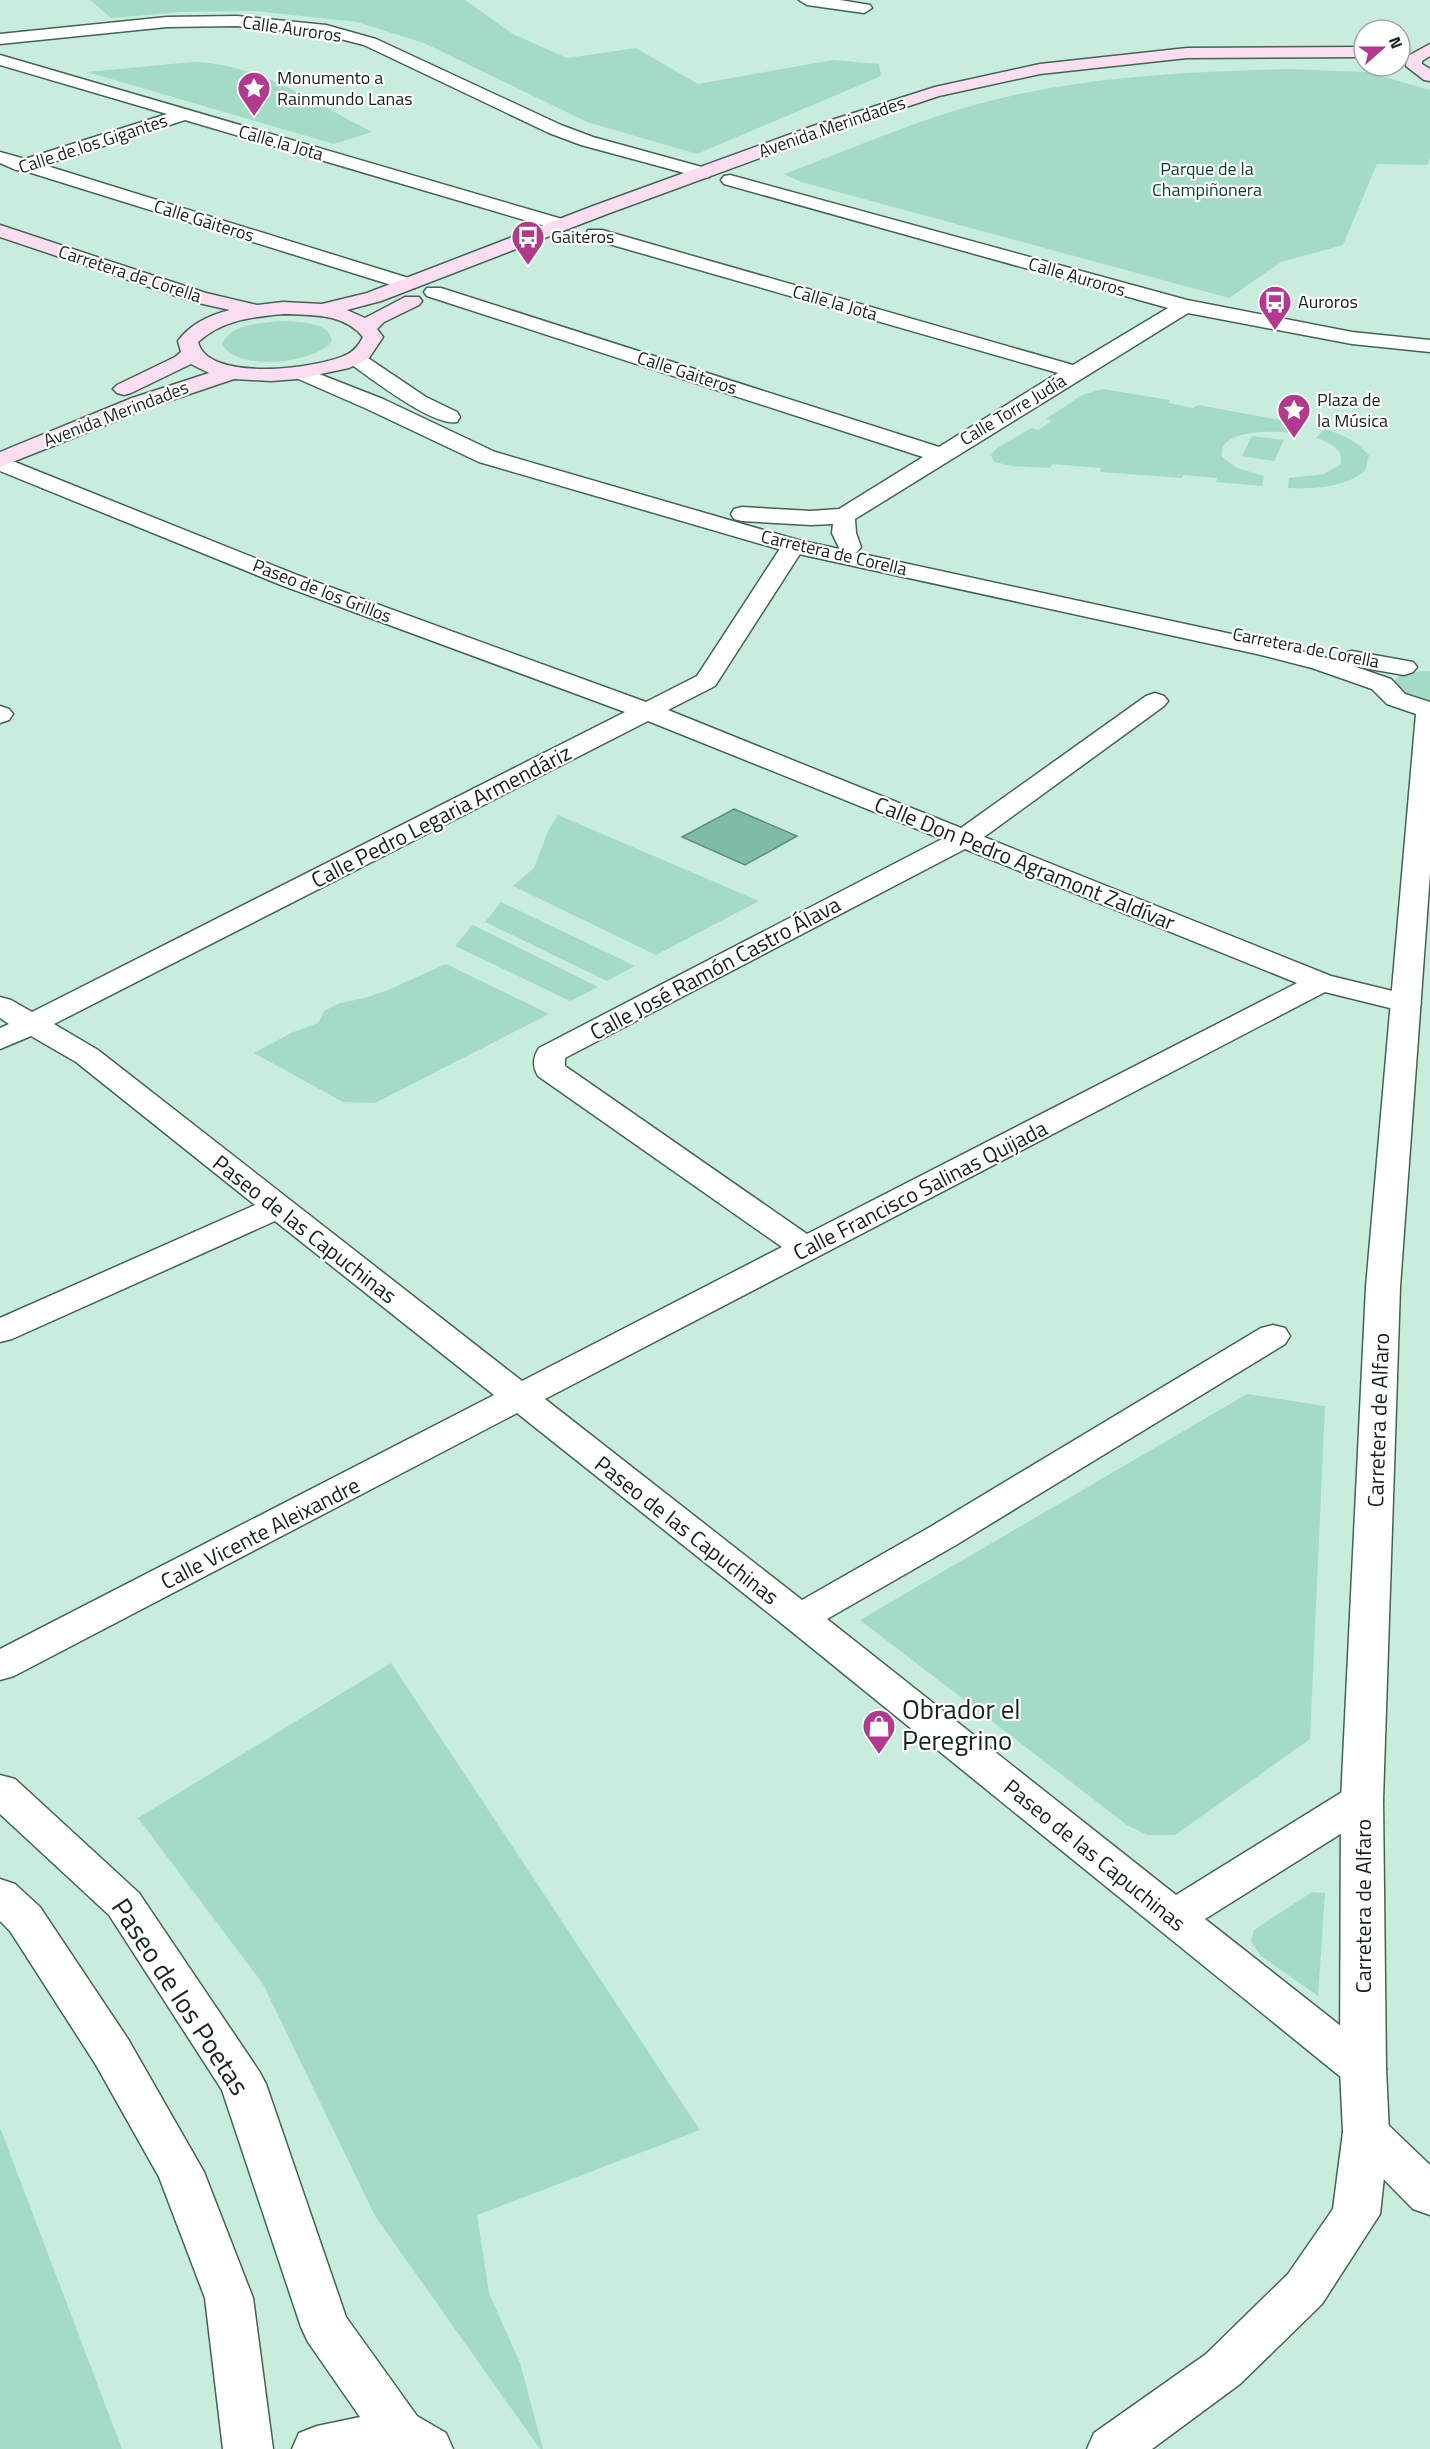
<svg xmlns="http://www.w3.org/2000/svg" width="1430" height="2449" font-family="'Titillium Web',sans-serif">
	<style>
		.green { fill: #a4dbc4 }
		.water { fill: #7ebda3; stroke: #5e8f7b; stroke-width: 1.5 }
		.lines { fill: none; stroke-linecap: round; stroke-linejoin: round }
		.minor-casing { stroke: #436355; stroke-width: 3 }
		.tertiary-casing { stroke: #436355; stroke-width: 3 }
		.secondary-casing { stroke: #436355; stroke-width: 3 }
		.minor { fill: #fff; fill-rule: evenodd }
		.tertiary { fill: #fff; fill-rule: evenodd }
		.secondary { fill: #fbddf1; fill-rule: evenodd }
		.labels { text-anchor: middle; stroke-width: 4.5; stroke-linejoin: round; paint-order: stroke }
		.far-street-label { font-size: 18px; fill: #15231d; stroke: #fff }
		.far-poi-label { font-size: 18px; fill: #15231d; stroke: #fff; text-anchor: start }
		.far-park-label { font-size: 18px; fill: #073f2e; stroke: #fff }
		.street-label { font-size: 22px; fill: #15231d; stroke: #fff }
		.near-poi-label { font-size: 27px; fill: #15231d; stroke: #fff; text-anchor: start }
		.near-street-label { font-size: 27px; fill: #15231d; stroke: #fff }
	</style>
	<rect width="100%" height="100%" fill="#c9eddd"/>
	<g class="green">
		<polygon points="90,0 465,0 513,34 567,58 636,48 698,84 833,60 879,64 881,76 697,154 587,122 424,43 357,22 255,11 183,12 111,18"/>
		<path d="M192 62C258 63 315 103 372 132L334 144 87 72Z"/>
		<path d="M1287 69 1367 72 1430 90V157L1427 165 1377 164 1343 245 1281 262 1229 298 801 182 784 174C852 149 920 118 990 101 1087 76 1188 72 1287 69Z"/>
		<path d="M282 321C297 322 330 321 332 341 316 364 235 372 222 344 231 323 263 323 282 321Z"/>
		<path d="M1103 389 1170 400 1169 403 1193 408 1198 405 1302 424 1293 433C1276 431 1217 428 1222 457L1237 468 1264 476 1262 486 1216 482 1217 478 1183 475 1182 478 1100 472 1101 468 1052 464 1050 468 1012 466 994 462 991 455 996 449 1031 428 1038 430 1052 421 1046 419 1082 395Z"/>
		<path d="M1324 429C1343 434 1356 441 1369 455L1365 471C1343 488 1315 489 1288 488L1289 478 1324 474 1340 465C1346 449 1328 442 1316 438Z"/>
		<polygon points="1252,436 1284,440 1274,461 1242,456"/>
		<polygon points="1422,671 1430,671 1430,703 1410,699 1394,688 1394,681 1399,676"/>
		<polygon points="558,815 759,901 656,955 513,886 534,868 548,831"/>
		<polygon points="501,902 635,966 607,981 485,922"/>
		<polygon points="473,925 598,987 570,1001 455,946"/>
		<polygon points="446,964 549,1014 375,1103 343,1102 254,1053 291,1033 318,1023 324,1011 340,1003 365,998 388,990"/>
		<polygon points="1247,1394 1325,1406 1310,1739 1175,1835 1147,1835 1127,1825 860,1620"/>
		<polygon points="391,1663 700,2130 477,2215 489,2293 520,2363 543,2449 540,2449 375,2216 263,1984 138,1818"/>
		<polygon points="1312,1892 1325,1893 1318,1996 1261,1956 1251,1941 1254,1930"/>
		<polygon points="0,2129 1,2130 122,2449 0,2449"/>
	</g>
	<polygon class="water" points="734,809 797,836 745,865 682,837"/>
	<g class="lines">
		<defs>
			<g id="minor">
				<polygon points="799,0 840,0 870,5 872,8 864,13 807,5"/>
				<polygon points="237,16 326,25 376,39 561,125 593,137 709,169 712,173 709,177 703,178 581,145 549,133 364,45 325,35 237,26 167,27 0,44 0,34 167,17"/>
				<polygon points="0,55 569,221 571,225 569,229 555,229 185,120 44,165 415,280 418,284 415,288 401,288 25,171 16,170 0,163 0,152 25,159 167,114 0,65"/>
				<polygon points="730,175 1187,300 1352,332 1430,340 1430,352 1352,344 1188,313 855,519 856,533 861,547 857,552 849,554 841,552 832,533 833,524 811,525 742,521 734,519 731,514 734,509 742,507 811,511 839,509 923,457 427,296 424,292 427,288 441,288 939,447 1058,373 588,238 586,234 588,230 602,230 1073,365 1168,308 724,184 721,180 724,176"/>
				<path d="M0 456 297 575 646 702 697 676 785 541 793 539 801 541 805 546 715 686 668 710 961 828 1146 696 1155 693 1164 696 1168 701 1164 706 984 837 1331 976 1417 997 1421 1003 1417 1009 1406 1012 1325 992 545 1399 802 1600 930 1527 1261 1328 1273 1325 1285 1328 1290 1336 1285 1344 956 1545 827 1619 1176 1895 1347 1789 1362 1785 1377 1789 1383 1800 1377 1811 1205 1919 1379 2056 1386 2069 1379 2082 1363 2087 1347 2082 786 1627 517 1413 14 1676 0 1680V1649L494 1395 275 1221 12 1339 0 1342V1318L255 1205 76 1062 31 1036 0 1049V1028L9 1024 0 1018V997L11 1000 32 1012 625 712 281 585 0 471ZM648 721 942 839 539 1048C533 1057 532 1066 538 1076L782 1247 522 1381 98 1050 54 1024ZM965 849 1297 983 807 1234 565 1066V1058Z"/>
				<polygon points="0,706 9,709 13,714 9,720 0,723"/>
				<polygon points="1366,2113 1382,2119 1430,2165 1430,2215 1413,2209 1350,2145 1343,2132 1350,2119"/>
			</g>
			<g id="tertiary">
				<path d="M355 352 362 354 426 397 457 412 460 417 457 422C433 427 369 377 348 362L345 358 348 354Z"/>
				<polygon points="301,367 383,399 495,452 798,540 1259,640 1342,662 1340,658 1343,653 1352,651 1413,662 1417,667 1413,672 1404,675 1353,666 1391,679 1405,694 1430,702 1430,873 1400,1287 1383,1800 1386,2069 1389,2132 1380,2214 1322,2304 1240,2384 1152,2449 1087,2449 1094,2433 1206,2354 1288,2274 1333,2209 1343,2132 1340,2069 1341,1800 1366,1287 1416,714 1387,704 1372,689 1312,668 1257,654 785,551 479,462 367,409 294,377 291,373 294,369"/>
				<polygon points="0,1775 15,1779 139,1893 259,2071 266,2084 346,2317 417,2416 446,2433 453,2449 292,2449 299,2433 317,2426 360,2417 308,2342 301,2327 222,2090 109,1915 0,1814"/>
				<polygon points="0,1879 15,1884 40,1907 128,2039 204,2172 253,2298 273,2449 223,2449 205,2298 159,2177 96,2065 10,1931 0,1921"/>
			</g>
			<g id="secondary">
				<polygon points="1430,44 1430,56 1422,61 1422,64 1430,69 1430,81 1424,80 1406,66 1408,56"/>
				<path d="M1364 47V57L1187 58 1040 74 939 96 825 134 607 214 381 301 347 310 365 318 405 297H419L422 301 419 305 384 322 377 329 383 337 369 358 349 368 297 379 271 381 234 379 148 408 0 467V452L132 398 209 373 191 364 131 393 124 395 117 393 113 389 117 385 175 357 181 352 178 341C190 324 210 315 230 310L194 302 0 237V225L206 293 257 305 283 302 322 304 367 293 593 206 813 126 935 87 1040 64 1187 48ZM283 314C311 315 344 313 363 337 359 345 355 350 348 354 319 369 208 383 198 342 222 320 252 317 283 314Z"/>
			</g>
		</defs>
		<use href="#minor" class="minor-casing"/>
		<use href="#tertiary" class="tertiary-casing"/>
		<use href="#secondary" class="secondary-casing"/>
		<use href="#minor" class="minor"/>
		<use href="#tertiary" class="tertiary"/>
		<use href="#secondary" class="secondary"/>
	</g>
	<defs>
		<symbol id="sight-pin" viewBox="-11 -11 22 30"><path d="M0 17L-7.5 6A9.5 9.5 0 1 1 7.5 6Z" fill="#b2398e" stroke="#fff"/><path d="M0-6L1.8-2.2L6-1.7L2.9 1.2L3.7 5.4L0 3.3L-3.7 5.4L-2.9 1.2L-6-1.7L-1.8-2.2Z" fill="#fff"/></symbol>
		<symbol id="bus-pin" viewBox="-11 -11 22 30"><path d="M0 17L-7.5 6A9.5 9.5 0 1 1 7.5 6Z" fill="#b2398e" stroke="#fff"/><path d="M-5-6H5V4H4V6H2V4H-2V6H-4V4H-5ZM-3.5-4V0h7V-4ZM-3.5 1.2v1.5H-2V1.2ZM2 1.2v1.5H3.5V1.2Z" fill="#fff"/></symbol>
		<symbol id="shop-pin" viewBox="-11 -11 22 30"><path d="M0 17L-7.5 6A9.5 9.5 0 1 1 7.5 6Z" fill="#b2398e" stroke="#fff"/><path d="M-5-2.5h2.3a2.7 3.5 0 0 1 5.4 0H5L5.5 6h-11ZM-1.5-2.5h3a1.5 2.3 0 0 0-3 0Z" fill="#fff"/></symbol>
	</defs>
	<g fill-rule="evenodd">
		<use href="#sight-pin" x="235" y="69" width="38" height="52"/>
		<use href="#bus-pin" x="509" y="218" width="38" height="52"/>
		<use href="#bus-pin" x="1256" y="283" width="38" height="52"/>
		<use href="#sight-pin" x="1275" y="391" width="38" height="52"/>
		<use href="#shop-pin" x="860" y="1707" width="38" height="52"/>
	</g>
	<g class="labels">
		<g class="far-street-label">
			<text transform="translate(292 29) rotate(8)" y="6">Calle Auroros</text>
			<text transform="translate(832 127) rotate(-19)" y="6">Avenida Merindades</text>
			<text transform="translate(281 143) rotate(16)" y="6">Calle la Jota</text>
			<text transform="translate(93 144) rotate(-18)" y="6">Calle de los Gigantes</text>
			<text transform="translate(204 221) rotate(17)" y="6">Calle Gaiteros</text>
			<text transform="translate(130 274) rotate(18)" y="6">Carretera de Corella</text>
			<text transform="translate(1077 277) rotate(16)" y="6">Calle Auroros</text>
			<text transform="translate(835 303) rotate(16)" y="6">Calle la Jota</text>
			<text transform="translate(687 373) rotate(18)" y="6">Calle Gaiteros</text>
			<text transform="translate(1013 410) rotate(-31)" y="6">Calle Torre Judía</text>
			<text transform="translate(116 414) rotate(-21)" y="6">Avenida Merindades</text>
			<text transform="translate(834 553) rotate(13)" y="6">Carretera de Corella</text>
			<text transform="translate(322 591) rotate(21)" y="6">Paseo de los Grillos</text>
			<text transform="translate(1306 648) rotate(11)" y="6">Carretera de Corella</text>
		</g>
		<g class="far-poi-label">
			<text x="277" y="84">Monumento a<tspan x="277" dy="21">Rainmundo Lanas</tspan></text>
			<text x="551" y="243">Gaiteros</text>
			<text x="1298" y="308">Auroros</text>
			<text x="1317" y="406">Plaza de<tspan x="1317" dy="21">la Música</tspan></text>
		</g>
		<g class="far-park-label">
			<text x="1207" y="175">Parque de la<tspan x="1207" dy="21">Champiñonera</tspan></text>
		</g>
		<g class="street-label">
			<text transform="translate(441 816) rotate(-27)" y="8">Calle Pedro Legaria Armendáriz</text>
			<text transform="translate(1025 863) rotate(22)" y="8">Calle Don Pedro Agramont Zaldívar</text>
			<text transform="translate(715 968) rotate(-28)" y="8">Calle José Ramón Castro Álava</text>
			<text transform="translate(920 1190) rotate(-27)" y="8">Calle Francisco Salinas Quijada</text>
			<text transform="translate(305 1229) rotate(38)" y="8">Paseo de las Capuchinas</text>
			<text transform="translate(1378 1420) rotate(-88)" y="8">Carretera de Alfaro</text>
			<text transform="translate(687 1530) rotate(38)" y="8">Paseo de las Capuchinas</text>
			<text transform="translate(260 1533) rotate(-27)" y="8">Calle Vicente Aleixandre</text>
			<text transform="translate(1095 1855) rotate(39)" y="8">Paseo de las Capuchinas</text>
			<text transform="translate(1363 1906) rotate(-90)" y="8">Carretera de Alfaro</text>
		</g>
		<g class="near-poi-label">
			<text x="902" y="1719">Obrador el<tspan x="902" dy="31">Peregrino</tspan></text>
		</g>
		<g class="near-street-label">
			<text transform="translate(180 1997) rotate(57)" y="9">Paseo de los Poetas</text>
		</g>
	</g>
	<g transform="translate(1382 48) rotate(69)"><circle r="28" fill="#ffffff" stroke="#a1a7a5" stroke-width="1.5"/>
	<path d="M0-4.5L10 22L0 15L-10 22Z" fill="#b2398e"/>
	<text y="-9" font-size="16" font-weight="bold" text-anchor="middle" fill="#15231d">N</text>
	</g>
</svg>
